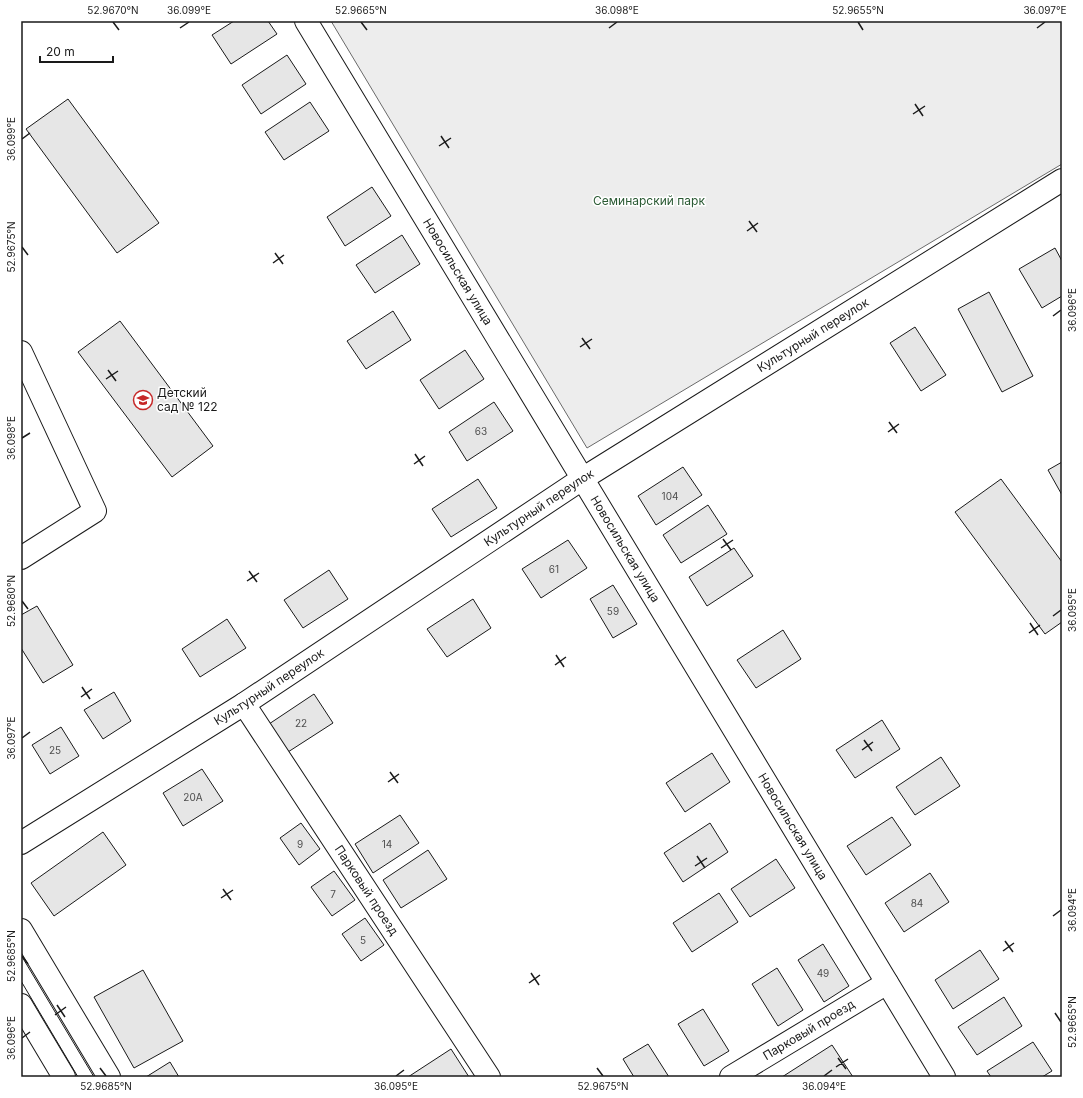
<svg xmlns="http://www.w3.org/2000/svg" width="1083" height="1098" font-family="Inter,sans-serif">
	<style>
		.built { fill: #ededed; stroke: #6a6a6a }
		.building { fill: #e6e6e6; stroke: #1a1a1a }
		.lines { fill: none; stroke-linecap: round; stroke-linejoin: round }
		.minor-casing { stroke: #1a1a1a; stroke-width: 24 }
		.major-casing { stroke: #1a1a1a; stroke-width: 24 }
		.minor { stroke: #fff; stroke-width: 22 }
		.major { stroke: #fff; stroke-width: 22 }
		.tram { stroke: #1a1a1a; stroke-width: 1 }
		.ticks { fill: none; stroke: #1a1a1a; stroke-width: 1.5 }
		.labels { text-anchor: middle; stroke-width: 3; stroke-linejoin: round; paint-order: stroke }
		.number-label { font-size: 10px; fill: #4d4d4d }
		.park-label { font-size: 12px; fill: #2b5a34; stroke: #fff }
		.street-label { font-size: 12px; fill: #1a1a1a; stroke: #fff }
		.poi-label { font-size: 12px; fill: #1a1a1a; stroke: #fff; text-anchor: start }
		.neatline { fill: none; stroke: #1a1a1a; stroke-width: 1.5 }
		.ticks-label { font-size: 10px; text-anchor: middle; fill: #1a1a1a }
	</style>
	<rect width="100%" height="100%" fill="#fff"/>
	<polygon class="built" points="331,21 1062,21 1062,164 587,448"/>
	<g class="building">
		<polygon points="234,21 268,21 277,34 231,64 212,35"/>
		<polygon points="287,55 306,84 261,114 242,85"/>
		<polygon points="68,99 159,223 117,253 26,129"/>
		<polygon points="310,102 329,131 284,160 265,132"/>
		<polygon points="372,187 391,216 345,246 327,217"/>
		<polygon points="402,235 420,264 375,293 356,265"/>
		<polygon points="1055,248 1062,261 1062,296 1042,308 1019,269"/>
		<polygon points="989,292 1033,376 1002,392 958,309"/>
		<polygon points="393,311 411,340 366,369 347,341"/>
		<polygon points="120,321 213,446 172,477 78,352"/>
		<polygon points="915,327 946,375 921,391 890,343"/>
		<polygon points="465,350 484,379 439,409 420,380"/>
		<polygon points="494,402 513,431 467,461 449,432"/>
		<polygon points="1062,462 1062,495 1048,470"/>
		<polygon points="683,467 702,495 656,525 638,496"/>
		<polygon points="478,479 497,508 451,537 432,509"/>
		<polygon points="1001,479 1062,562 1062,622 1045,634 955,512"/>
		<polygon points="708,505 727,534 681,563 663,535"/>
		<polygon points="568,540 587,568 541,598 522,569"/>
		<polygon points="734,548 753,576 707,606 689,577"/>
		<polygon points="329,570 348,599 303,628 284,600"/>
		<polygon points="613,585 637,624 613,638 590,599"/>
		<polygon points="473,599 491,628 447,657 427,629"/>
		<polygon points="37,606 73,665 43,683 21,648 21,615"/>
		<polygon points="227,619 246,648 200,677 182,649"/>
		<polygon points="783,630 801,659 756,688 737,660"/>
		<polygon points="114,692 131,721 103,739 84,710"/>
		<polygon points="314,694 333,723 288,752 269,724"/>
		<polygon points="882,720 900,749 855,778 836,750"/>
		<polygon points="61,727 79,756 50,774 32,745"/>
		<polygon points="712,753 730,782 685,812 666,783"/>
		<polygon points="941,757 960,786 915,815 896,787"/>
		<polygon points="202,769 223,801 183,826 163,793"/>
		<polygon points="400,815 419,843 373,873 355,844"/>
		<polygon points="892,817 911,845 866,875 847,846"/>
		<polygon points="301,823 320,849 299,865 280,838"/>
		<polygon points="710,823 728,852 683,882 664,853"/>
		<polygon points="103,832 126,865 54,916 31,883"/>
		<polygon points="428,850 447,879 401,908 383,880"/>
		<polygon points="776,859 795,888 750,917 731,889"/>
		<polygon points="334,871 355,900 332,916 311,887"/>
		<polygon points="930,873 949,902 904,932 885,903"/>
		<polygon points="719,893 738,922 692,952 673,923"/>
		<polygon points="365,918 384,945 361,961 342,934"/>
		<polygon points="823,944 849,986 824,1002 798,960"/>
		<polygon points="980,950 999,979 953,1009 935,980"/>
		<polygon points="777,968 803,1010 778,1026 752,984"/>
		<polygon points="143,970 183,1041 134,1068 94,997"/>
		<polygon points="1004,997 1022,1026 977,1055 958,1027"/>
		<polygon points="703,1009 729,1051 704,1066 678,1024"/>
		<polygon points="1033,1042 1052,1071 1042,1077 991,1077 987,1071"/>
		<polygon points="648,1044 669,1077 634,1077 623,1059"/>
		<polygon points="832,1045 853,1077 782,1077"/>
		<polygon points="451,1049 469,1077 408,1077"/>
		<polygon points="170,1062 179,1077 146,1077"/>
	</g>
	<g class="lines">
		<defs>
			<g id="minor">
				<path id="s1" d="M306 21 944 1077"/>
				<polyline points="21,352 95,511 21,558"/>
				<path id="s2" d="M244 704 489 1077"/>
				<path id="s3" d="M21 843 244 704 582 479 1062 180"/>
				<path id="s4" d="M731 1077 887 983"/>
			</g>
			<g id="major">
				<polyline points="21,930 109,1077"/>
				<polyline points="21,1005 64,1077"/>
			</g>
		</defs>
		<use href="#minor" class="minor-casing"/>
		<use href="#major" class="major-casing"/>
		<use href="#minor" class="minor"/>
		<use href="#major" class="major"/>
		<g class="tram">
			<polyline points="21,955 94,1077"/>
			<polyline points="21,981 78,1077"/>
		</g>
	</g>
	<path class="ticks" d="M113 22 119 30M361 22 367 30M858 22 863 30M180 28 189 22M609 28 617 22M1037 28 1045 22M915 104 923 116M913 114 925 106M441 136 449 148M22 139 30 133M439 146 451 138M749 221 757 232M747 231 758 223M22 247 28 255M275 253 283 264M273 263 284 255M1053 316 1061 310M582 338 590 349M580 347 592 339M108 370 116 381M106 379 118 371M889 422 897 433M888 432 899 424M22 438 30 433M415 454 423 466M414 464 425 456M723 539 731 550M721 548 733 540M249 571 257 582M247 581 259 573M22 601 28 609M1053 616 1061 610M1030 623 1038 635M1029 633 1040 625M556 655 564 667M555 665 566 657M82 687 90 699M81 697 92 689M22 738 30 732M864 740 872 751M862 750 873 742M390 772 398 783M388 782 399 774M697 856 705 868M695 866 707 858M223 889 231 900M221 898 233 890M1053 916 1061 910M1005 941 1013 952M1003 951 1014 943M22 956 28 964M531 973 539 985M529 983 540 975M57 1005 65 1017M1055 1013 1061 1022M55 1015 66 1007M22 1038 30 1032M838 1058 846 1069M836 1067 848 1059M100 1068 106 1076M597 1068 603 1076M396 1076 404 1070M824 1076 832 1070"/>
	<defs>
		<symbol id="school-ring" viewBox="-11 -11 22 22"><circle r="9.5" fill="#fff" stroke="#c62828" stroke-width="1.5"/><path d="M0-5L7-2L0 1L-7-2ZM-4 1L0 2.5L4 1V4Q0 6-4 4Z" fill="#c62828"/></symbol>
	</defs>
	<g fill-rule="evenodd">
		<use href="#school-ring" x="132" y="389" width="22" height="22"/>
	</g>
	<g class="labels">
		<g class="number-label">
			<text x="481" y="435">63</text>
			<text x="670" y="500">104</text>
			<text x="554" y="573">61</text>
			<text x="613" y="615">59</text>
			<text x="301" y="727">22</text>
			<text x="55" y="754">25</text>
			<text x="193" y="801">20А</text>
			<text x="300" y="848">9</text>
			<text x="387" y="848">14</text>
			<text x="333" y="898">7</text>
			<text x="917" y="907">84</text>
			<text x="363" y="944">5</text>
			<text x="823" y="977">49</text>
		</g>
		<g class="park-label">
			<text x="649" y="205">Семинарский парк</text>
		</g>
		<g class="street-label">
			<text dy="4" stroke="none"><textPath href="#s1" startOffset="293">Новосильская улица</textPath></text>
			<text dy="4" stroke="none"><textPath href="#s3" startOffset="941">Культурный переулок</textPath></text>
			<text dy="4" stroke="none"><textPath href="#s3" startOffset="617">Культурный переулок</textPath></text>
			<text dy="4" stroke="none"><textPath href="#s1" startOffset="617">Новосильская улица</textPath></text>
			<text dy="4" stroke="none"><textPath href="#s3" startOffset="293">Культурный переулок</textPath></text>
			<text dy="4" stroke="none"><textPath href="#s1" startOffset="941">Новосильская улица</textPath></text>
			<text dy="4" stroke="none"><textPath href="#s2" startOffset="223">Парковый проезд</textPath></text>
			<text dy="4" stroke="none"><textPath href="#s4" startOffset="91">Парковый проезд</textPath></text>
		</g>
		<g class="poi-label">
			<text x="157" y="397">Детский<tspan x="157" dy="14">сад № 122</tspan></text>
		</g>
	</g>
	<rect width="1083" height="1098" fill="none" stroke="#ffffff" stroke-width="44"/>
	<path d="M40 56v6h73v-6" fill="none" stroke="#1a1a1a" stroke-width="2"/>
	<text x="46" y="56" font-size="12" fill="#1a1a1a" stroke="#ffffff" stroke-width="3" paint-order="stroke">20 m</text>
	<rect x="22" y="22" width="1039" height="1054" class="neatline"/>
	<g class="ticks-label">
		<text x="113" y="14">52.9670°N</text>
		<text x="189" y="14">36.099°E</text>
		<text x="361" y="14">52.9665°N</text>
		<text x="617" y="14">36.098°E</text>
		<text x="858" y="14">52.9655°N</text>
		<text x="1045" y="14">36.097°E</text>
		<text transform="translate(11 139) rotate(-90)" y="4">36.099°E</text>
		<text transform="translate(11 247) rotate(-90)" y="4">52.9675°N</text>
		<text transform="translate(1072 310) rotate(-90)" y="4">36.096°E</text>
		<text transform="translate(11 438) rotate(-90)" y="4">36.098°E</text>
		<text transform="translate(11 601) rotate(-90)" y="4">52.9680°N</text>
		<text transform="translate(1072 610) rotate(-90)" y="4">36.095°E</text>
		<text transform="translate(11 738) rotate(-90)" y="4">36.097°E</text>
		<text transform="translate(1072 910) rotate(-90)" y="4">36.094°E</text>
		<text transform="translate(11 956) rotate(-90)" y="4">52.9685°N</text>
		<text transform="translate(1072 1022) rotate(-90)" y="4">52.9665°N</text>
		<text transform="translate(11 1038) rotate(-90)" y="4">36.096°E</text>
		<text x="106" y="1090">52.9685°N</text>
		<text x="396" y="1090">36.095°E</text>
		<text x="603" y="1090">52.9675°N</text>
		<text x="824" y="1090">36.094°E</text>
	</g>
</svg>
